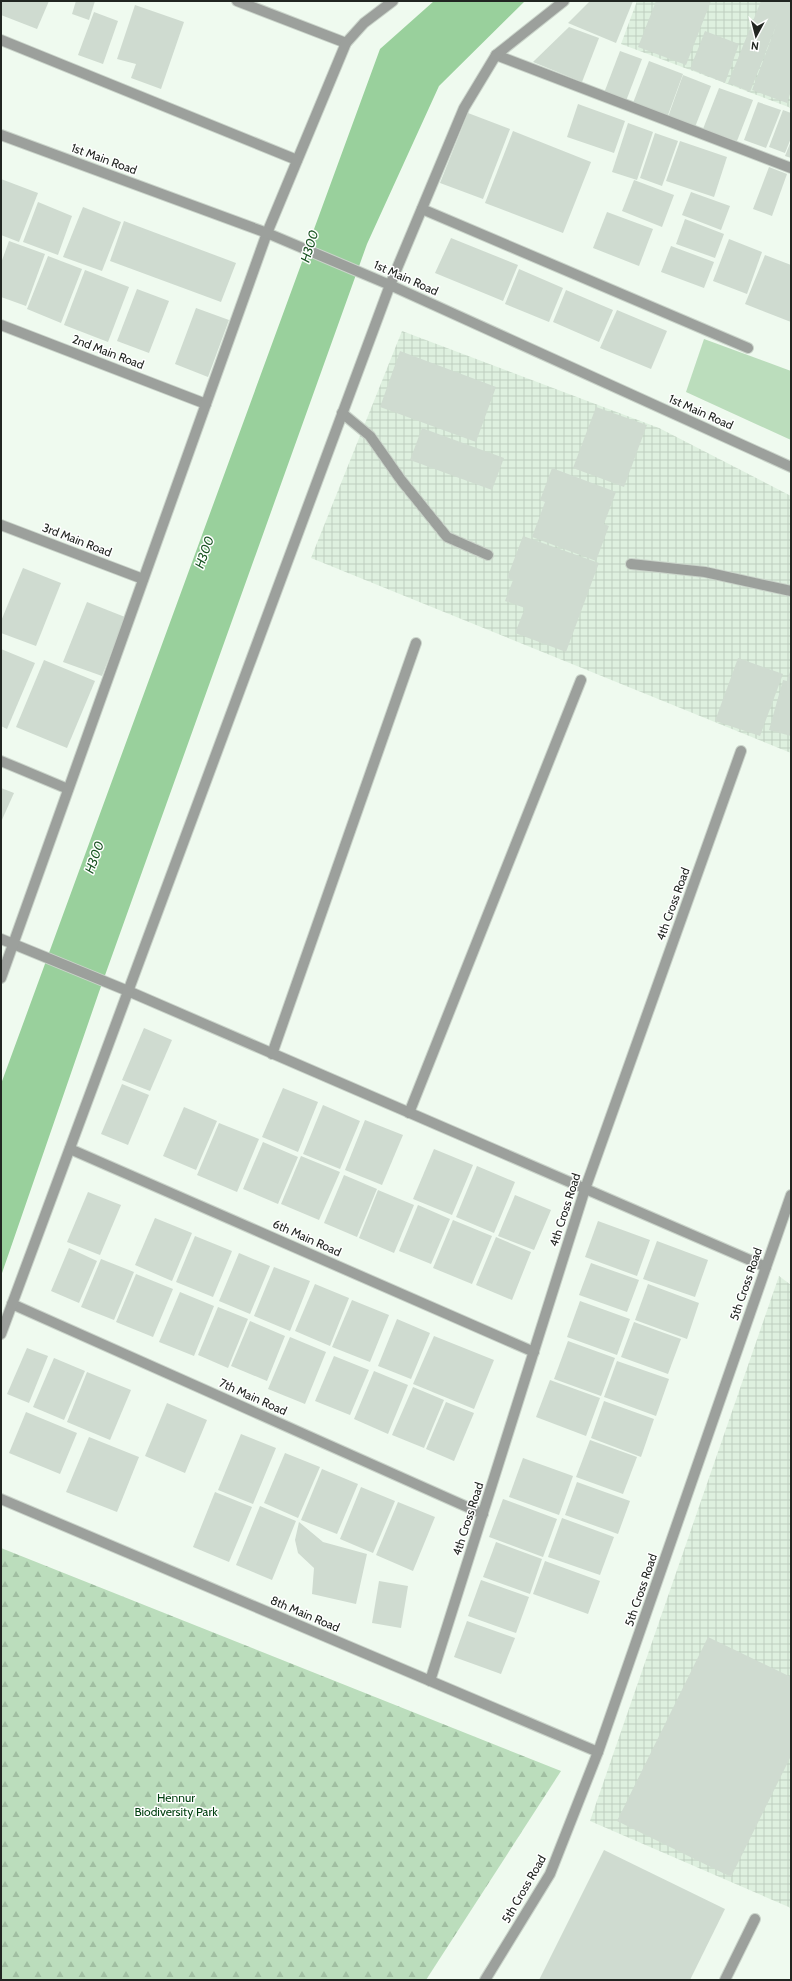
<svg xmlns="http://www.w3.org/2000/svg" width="792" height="1981" font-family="Cabin,sans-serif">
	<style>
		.industrial { fill: url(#industrial-grid) }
		.grass { fill: #bbddbc }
		.forest { fill: url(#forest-firs) }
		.water { fill: #99d09c }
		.building { fill: #cfdbd0 }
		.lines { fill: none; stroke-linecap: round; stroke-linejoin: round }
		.service-casing { stroke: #cad4ca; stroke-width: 12 }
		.minor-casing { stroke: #cad4ca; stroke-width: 12 }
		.tertiary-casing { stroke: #cad4ca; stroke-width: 12 }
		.service { stroke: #9ca09c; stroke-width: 10 }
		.minor { stroke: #9ca09c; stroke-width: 10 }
		.tertiary { stroke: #9ca09c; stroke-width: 10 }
		.labels { text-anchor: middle; stroke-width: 3; stroke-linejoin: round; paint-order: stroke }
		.street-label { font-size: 12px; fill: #212521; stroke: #fff }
		.park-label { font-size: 12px; fill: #004010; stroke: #fff }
		.water-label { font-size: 13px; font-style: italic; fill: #1a5323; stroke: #fff }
	</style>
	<defs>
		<pattern id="industrial-grid" width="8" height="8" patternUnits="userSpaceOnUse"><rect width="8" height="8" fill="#def0df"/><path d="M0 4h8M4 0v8" fill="none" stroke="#becebf"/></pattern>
		<pattern id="forest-firs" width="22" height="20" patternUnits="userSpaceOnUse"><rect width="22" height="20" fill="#bbddbc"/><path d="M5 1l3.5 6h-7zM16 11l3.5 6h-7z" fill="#a0bea1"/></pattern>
	</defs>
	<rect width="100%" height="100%" fill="#effaef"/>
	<g class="industrial">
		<polygon points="637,1 791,1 791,108 621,44"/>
		<polygon points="402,331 659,428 791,496 791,753 311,558"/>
		<polygon points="779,1276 791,1285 791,1908 590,1821"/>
	</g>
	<polygon class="grass" points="704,339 791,371 791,440 686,392"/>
	<polygon class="forest" points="1,1548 561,1771 426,1980 1,1980"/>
	<polygon class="water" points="434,1 525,1 439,86 367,244 99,992 1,1276 1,1084 380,49"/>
	<g class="building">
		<polygon points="1,1 49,1 37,29 1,15"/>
		<polygon points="76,1 95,1 89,20 72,14"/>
		<polygon points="590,1 633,1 616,43 568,23"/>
		<polygon points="656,1 711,1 686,65 638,47"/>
		<polygon points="761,1 791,1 791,91 787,103 752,90 778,21 750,92 728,83"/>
		<polygon points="135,5 184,22 161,89 131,78 136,64 117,59"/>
		<polygon points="94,12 118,21 103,64 78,55"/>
		<polygon points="569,27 599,38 582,82 533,62"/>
		<polygon points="705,31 739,44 725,83 690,69"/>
		<polygon points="620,51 642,59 626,101 604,93"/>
		<polygon points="649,61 683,74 668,115 633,103"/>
		<polygon points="683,75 711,86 695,127 668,117"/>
		<polygon points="719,88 753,100 737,141 703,129"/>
		<polygon points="758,102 781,110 766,148 744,140"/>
		<polygon points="578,104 625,121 614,153 567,137"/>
		<polygon points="783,110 791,113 791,138 785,153 769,147"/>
		<polygon points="468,113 510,129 483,199 440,183"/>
		<polygon points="628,123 653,132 637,180 612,172"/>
		<polygon points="513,131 591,162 563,233 485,203"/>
		<polygon points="655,133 678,141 662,186 640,178"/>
		<polygon points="680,141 727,157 714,197 666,181"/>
		<polygon points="791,141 791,158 785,156"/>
		<polygon points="769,167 787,174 772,216 753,209"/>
		<polygon points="1,179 38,193 19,242 1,235"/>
		<polygon points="634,180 674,195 662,227 622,211"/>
		<polygon points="691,192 730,206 721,230 682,215"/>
		<polygon points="38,202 72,216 58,255 23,242"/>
		<polygon points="83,207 121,222 102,271 63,257"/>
		<polygon points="607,212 653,229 639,266 593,248"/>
		<polygon points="685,219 724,234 715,258 676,244"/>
		<polygon points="124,221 236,263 221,302 110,261"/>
		<polygon points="451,238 518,265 503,301 435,273"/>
		<polygon points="729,239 762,252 747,294 713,281"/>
		<polygon points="9,241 45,254 26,306 1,297 1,263"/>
		<polygon points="671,246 714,262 704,288 661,272"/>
		<polygon points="765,255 791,265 791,322 745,304"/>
		<polygon points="48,256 82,269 61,323 27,309"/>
		<polygon points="519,269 563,288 549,322 505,304"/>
		<polygon points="85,270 129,287 108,342 64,325"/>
		<polygon points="137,289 169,301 149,353 117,341"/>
		<polygon points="566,290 613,310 599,342 553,322"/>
		<polygon points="196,308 229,320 208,377 175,364"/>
		<polygon points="617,310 667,331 651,369 600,348"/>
		<polygon points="400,351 496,387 476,442 380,407"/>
		<polygon points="596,407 647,425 624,487 573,468"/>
		<polygon points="422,428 504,458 492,490 410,460"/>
		<polygon points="552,468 616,492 604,524 609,526 596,561 532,537 545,502 540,500"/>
		<polygon points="523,536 599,563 566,652 515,633 525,608 505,601 513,580 507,578"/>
		<polygon points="23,568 61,583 36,646 1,633 1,621"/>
		<polygon points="87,602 125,617 102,676 63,662"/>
		<polygon points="1,649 35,663 7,729 1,726"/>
		<polygon points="738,658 783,674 760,736 715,721"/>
		<polygon points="44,660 95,681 67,748 16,727"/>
		<polygon points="791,668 791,736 769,730 783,680 787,681"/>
		<polygon points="1,788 14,793 1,822"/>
		<polygon points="144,1028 172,1040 150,1091 122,1080"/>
		<polygon points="122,1084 149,1095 128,1145 101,1134"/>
		<polygon points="283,1088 318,1102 298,1152 262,1137"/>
		<polygon points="323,1105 360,1121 340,1169 303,1154"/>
		<polygon points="184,1107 217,1121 196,1170 163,1156"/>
		<polygon points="365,1120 403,1135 382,1185 345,1170"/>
		<polygon points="219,1123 259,1139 237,1192 197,1175"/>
		<polygon points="263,1142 298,1157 278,1204 243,1189"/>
		<polygon points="434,1149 473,1165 452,1215 413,1199"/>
		<polygon points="301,1156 340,1172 319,1220 281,1204"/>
		<polygon points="477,1166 515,1182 494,1233 456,1217"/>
		<polygon points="344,1175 377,1189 357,1237 324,1223"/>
		<polygon points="378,1190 414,1205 394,1253 359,1238"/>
		<polygon points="88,1192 121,1205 100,1255 67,1242"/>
		<polygon points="515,1195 551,1210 534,1250 498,1236"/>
		<polygon points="418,1205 450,1219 431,1264 399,1251"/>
		<polygon points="155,1218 192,1233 172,1281 135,1265"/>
		<polygon points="453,1220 492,1236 472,1284 433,1268"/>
		<polygon points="598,1221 650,1240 637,1276 585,1257"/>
		<polygon points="195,1236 232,1251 213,1297 176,1282"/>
		<polygon points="496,1237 531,1252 512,1300 476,1285"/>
		<polygon points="657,1241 708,1260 695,1297 643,1279"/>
		<polygon points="69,1248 97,1261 79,1303 51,1291"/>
		<polygon points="239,1253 270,1266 250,1314 219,1301"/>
		<polygon points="101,1259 134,1272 114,1320 81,1307"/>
		<polygon points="591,1263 639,1280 627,1312 579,1295"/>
		<polygon points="274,1267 310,1281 290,1331 254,1316"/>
		<polygon points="136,1274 173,1289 153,1337 116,1322"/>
		<polygon points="315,1284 349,1298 330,1346 295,1331"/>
		<polygon points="648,1284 699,1303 687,1339 635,1320"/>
		<polygon points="180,1292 214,1306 194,1356 159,1342"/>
		<polygon points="352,1300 389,1315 370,1362 332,1347"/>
		<polygon points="580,1301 630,1319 617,1355 567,1337"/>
		<polygon points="218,1307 248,1319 228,1368 198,1355"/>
		<polygon points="397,1319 430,1333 411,1379 378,1366"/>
		<polygon points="250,1321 285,1336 267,1381 231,1366"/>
		<polygon points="634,1322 681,1339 668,1374 621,1357"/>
		<polygon points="434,1336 494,1360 474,1409 413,1384"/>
		<polygon points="290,1337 326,1352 305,1404 268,1389"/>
		<polygon points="568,1341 615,1358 601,1396 554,1379"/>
		<polygon points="27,1348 48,1356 29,1403 7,1394"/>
		<polygon points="334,1356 369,1370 350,1415 315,1401"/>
		<polygon points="54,1358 85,1371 64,1420 33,1407"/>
		<polygon points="617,1361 669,1379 656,1416 604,1397"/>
		<polygon points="374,1371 408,1385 388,1434 354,1419"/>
		<polygon points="87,1372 131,1390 110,1440 67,1422"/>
		<polygon points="550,1380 600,1398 586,1436 536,1417"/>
		<polygon points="413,1387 444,1400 424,1448 392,1435"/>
		<polygon points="604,1401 654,1419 641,1457 591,1438"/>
		<polygon points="446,1402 474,1413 454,1461 426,1449"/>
		<polygon points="167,1403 207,1420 185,1473 145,1456"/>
		<polygon points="26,1412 77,1433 60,1474 9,1453"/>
		<polygon points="241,1434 276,1448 253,1504 218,1490"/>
		<polygon points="89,1437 139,1457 117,1512 66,1492"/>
		<polygon points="590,1440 637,1457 623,1494 576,1477"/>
		<polygon points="285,1453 320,1467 298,1518 264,1503"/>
		<polygon points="523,1458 573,1476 559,1515 509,1497"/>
		<polygon points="322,1469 358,1484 337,1534 301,1520"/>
		<polygon points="577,1482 630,1501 618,1534 565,1515"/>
		<polygon points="361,1487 395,1501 373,1553 340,1539"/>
		<polygon points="215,1492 252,1507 229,1562 193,1547"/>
		<polygon points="503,1499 557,1519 543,1557 489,1537"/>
		<polygon points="398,1502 435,1517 413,1571 376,1555"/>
		<polygon points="260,1506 296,1521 272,1580 236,1565"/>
		<polygon points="562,1518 614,1537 600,1575 548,1557"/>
		<polygon points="299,1522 323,1542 367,1554 356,1604 312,1594 314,1568 298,1553 295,1540"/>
		<polygon points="496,1542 542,1559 530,1594 483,1577"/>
		<polygon points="545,1561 600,1581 588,1614 533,1594"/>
		<polygon points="481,1580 529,1597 516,1633 468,1616"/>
		<polygon points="379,1581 408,1586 401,1628 372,1623"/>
		<polygon points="467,1621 515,1638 501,1674 454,1657"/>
		<polygon points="708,1637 791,1677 791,1756 731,1877 617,1821"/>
		<polygon points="604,1850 725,1909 690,1980 539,1980"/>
	</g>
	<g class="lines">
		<defs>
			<g id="service">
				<polyline points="342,413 370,436 401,480 447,537 488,555"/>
				<polyline points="631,564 705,572 791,591"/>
			</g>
			<g id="minor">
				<polyline points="237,1 346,43"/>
				<polyline points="1,40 297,160"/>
				<polyline points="496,55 791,168"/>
				<polyline points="422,209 748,348"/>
				<polyline points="1,325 206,404"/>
				<polyline points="1,525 143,579"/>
				<polyline points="1,761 68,789"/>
				<polyline points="1,939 128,991 766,1267"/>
				<polyline points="1,978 267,233 346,43 364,23 393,1"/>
				<polyline points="272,1054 416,643"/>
				<polyline points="409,1113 581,680"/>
				<polyline points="70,1149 534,1352"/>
				<polyline points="12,1304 483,1514"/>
				<polyline points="1,1334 390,285 464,108 496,55 564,1"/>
				<polyline points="1,1499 598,1752"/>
				<polyline points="430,1681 585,1189 741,751"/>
				<polyline points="485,1980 550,1874 598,1752 791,1195"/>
				<polyline points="725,1980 755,1919"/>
			</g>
			<polyline id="tertiary" points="1,135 267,233 390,285 791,467"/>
		</defs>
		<use href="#service" class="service-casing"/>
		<use href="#minor" class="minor-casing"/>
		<use href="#tertiary" class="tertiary-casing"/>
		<use href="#service" class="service"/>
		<use href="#minor" class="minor"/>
		<use href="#tertiary" class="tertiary"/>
	</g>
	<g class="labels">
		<g class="street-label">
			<text transform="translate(104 159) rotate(20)" y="4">1st Main Road</text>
			<text transform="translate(406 278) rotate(24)" y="4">1st Main Road</text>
			<text transform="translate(108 352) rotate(21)" y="4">2nd Main Road</text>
			<text transform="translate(701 412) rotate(24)" y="4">1st Main Road</text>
			<text transform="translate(77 540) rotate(21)" y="4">3rd Main Road</text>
			<text transform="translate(673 904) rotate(-70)" y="4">4th Cross Road</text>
			<text transform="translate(565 1210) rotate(-72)" y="4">4th Cross Road</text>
			<text transform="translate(307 1238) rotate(24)" y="4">6th Main Road</text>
			<text transform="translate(746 1284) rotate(-71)" y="4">5th Cross Road</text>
			<text transform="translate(253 1397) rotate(24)" y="4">7th Main Road</text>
			<text transform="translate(468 1519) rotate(-72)" y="4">4th Cross Road</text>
			<text transform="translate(641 1590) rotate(-71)" y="4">5th Cross Road</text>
			<text transform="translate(305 1614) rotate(23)" y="4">8th Main Road</text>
			<text transform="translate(524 1889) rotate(-60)" y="4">5th Cross Road</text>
		</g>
		<g class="park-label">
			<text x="176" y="1802">Hennur<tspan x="176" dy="14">Biodiversity Park</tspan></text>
		</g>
		<g class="water-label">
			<text transform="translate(309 246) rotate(-73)" y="5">H300</text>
			<text transform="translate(204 552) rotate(-70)" y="5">H300</text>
			<text transform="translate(94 857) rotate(-70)" y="5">H300</text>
		</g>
	</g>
	<rect width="792" height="1981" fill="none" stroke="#212521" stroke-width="4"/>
	<g transform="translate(756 36) rotate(187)" stroke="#ffffff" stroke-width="3" paint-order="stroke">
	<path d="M0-3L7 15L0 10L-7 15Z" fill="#212521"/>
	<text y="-6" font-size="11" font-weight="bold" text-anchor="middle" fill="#212521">N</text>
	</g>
</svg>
